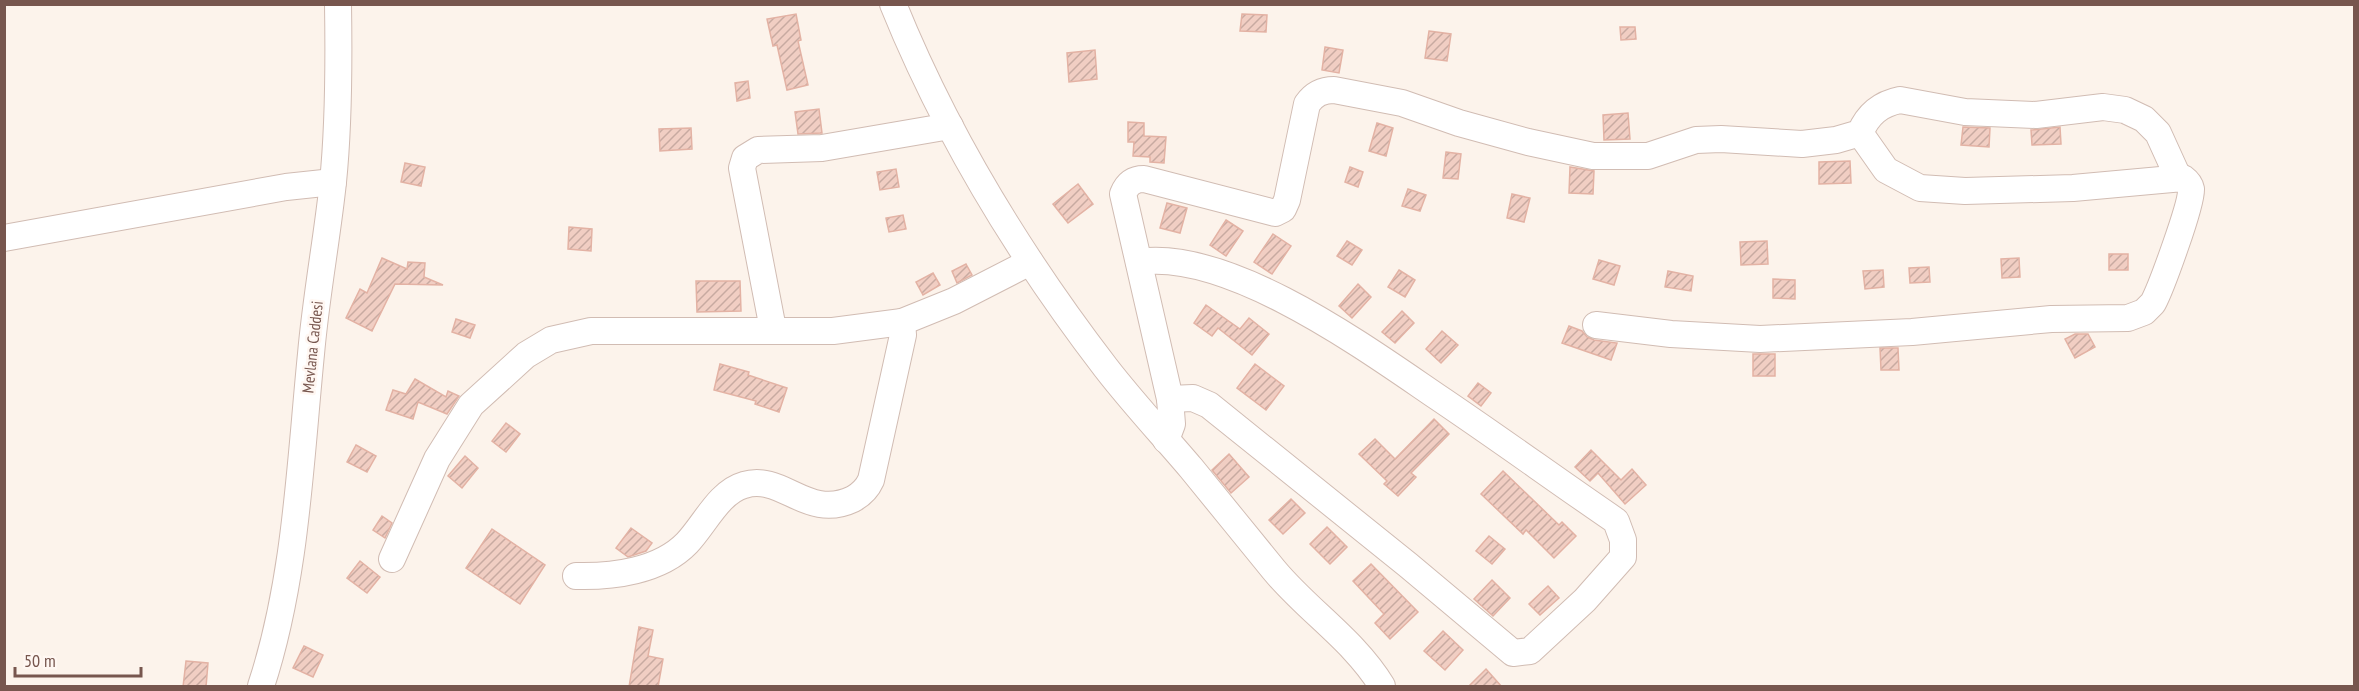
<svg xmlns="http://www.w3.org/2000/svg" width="2359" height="691" font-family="'PT Sans Narrow',sans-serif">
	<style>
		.building { fill: url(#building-hatch); stroke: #e3b2a4; stroke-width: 1.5 }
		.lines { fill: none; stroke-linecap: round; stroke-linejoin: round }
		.minor-casing { stroke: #d1bcb3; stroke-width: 28 }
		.minor { stroke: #fff; stroke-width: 26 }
		.labels { text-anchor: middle; stroke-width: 5; stroke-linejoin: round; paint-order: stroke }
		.street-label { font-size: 16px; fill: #77564e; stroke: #fff7f2 }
	</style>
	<defs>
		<pattern id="building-hatch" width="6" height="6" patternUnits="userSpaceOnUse" patternTransform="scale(1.5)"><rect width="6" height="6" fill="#f1cec3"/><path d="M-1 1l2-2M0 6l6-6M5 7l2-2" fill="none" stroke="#c8aaa1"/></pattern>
	</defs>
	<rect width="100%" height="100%" fill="#fcf3eb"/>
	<g class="building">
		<polygon points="796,14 801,40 798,41 808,85 787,90 777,45 773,46 767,19"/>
		<polygon points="1242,14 1267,15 1266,32 1240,31"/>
		<polygon points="1620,27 1635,27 1636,39 1621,40"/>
		<polygon points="1429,31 1451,34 1447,61 1425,58"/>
		<polygon points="1325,47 1343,50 1339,73 1322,70"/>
		<polygon points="1095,50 1097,79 1069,82 1067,53"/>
		<polygon points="748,81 750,98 737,101 735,83"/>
		<polygon points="819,109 822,133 798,134 795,112"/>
		<polygon points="1628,113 1630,139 1604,140 1603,115"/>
		<polygon points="1128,122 1144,123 1144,136 1166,137 1164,163 1150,162 1150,157 1133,156 1134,142 1128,142"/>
		<polygon points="1377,123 1393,128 1386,156 1369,151"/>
		<polygon points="1963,127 1990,128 1989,147 1961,145"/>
		<polygon points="2060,127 2061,144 2032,145 2031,130"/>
		<polygon points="691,128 692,149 660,151 659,129"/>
		<polygon points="1446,152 1461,154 1458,179 1443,178"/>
		<polygon points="1850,161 1851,183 1819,184 1819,162"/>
		<polygon points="405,163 425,167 421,186 401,182"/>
		<polygon points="1350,167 1363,172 1358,187 1345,182"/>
		<polygon points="1570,167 1594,171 1593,194 1569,193"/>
		<polygon points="896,169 899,187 880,190 877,172"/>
		<polygon points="1078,184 1093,204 1068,223 1053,204"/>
		<polygon points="1408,189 1426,195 1420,211 1402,206"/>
		<polygon points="1512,194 1530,198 1524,222 1507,218"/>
		<polygon points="1167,203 1187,208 1180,233 1160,228"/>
		<polygon points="903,215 906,229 889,232 886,218"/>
		<polygon points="1226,220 1243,231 1226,256 1210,245"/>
		<polygon points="569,227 592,229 591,251 568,249"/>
		<polygon points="1273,234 1291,246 1272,274 1254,262"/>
		<polygon points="1347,241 1362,250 1352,265 1337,256"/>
		<polygon points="1767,241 1768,264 1741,265 1740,242"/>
		<rect x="2109" y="254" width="19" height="16"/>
		<polygon points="382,258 407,269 408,262 425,263 424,277 443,285 395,284 372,331 346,318 360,289 367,293"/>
		<polygon points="2019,258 2020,277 2002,278 2001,259"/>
		<polygon points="1599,260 1620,266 1614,285 1593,279"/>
		<polygon points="966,264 972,275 957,283 952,271"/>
		<polygon points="1929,267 1930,282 1910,283 1909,268"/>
		<polygon points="1399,270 1415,280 1405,297 1388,287"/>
		<polygon points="1883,270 1884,287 1865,289 1863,271"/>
		<polygon points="1668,271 1693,276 1691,291 1665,287"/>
		<polygon points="933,273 940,285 923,295 916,282"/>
		<polygon points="1773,279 1795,280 1795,299 1773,298"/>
		<polygon points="696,281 740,281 741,311 697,312"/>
		<polygon points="1358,284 1371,297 1352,318 1339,306"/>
		<polygon points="1206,305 1240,329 1249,318 1269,334 1252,355 1218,328 1212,336 1194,323"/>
		<polygon points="1402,311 1414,323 1395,343 1382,332"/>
		<polygon points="456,319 475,325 470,338 452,332"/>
		<polygon points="1569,326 1582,331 1587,337 1594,340 1617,343 1611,360 1562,343"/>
		<polygon points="1442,331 1458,345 1441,363 1426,349"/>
		<polygon points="2075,334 2088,334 2095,347 2075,358 2065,339"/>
		<polygon points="1880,348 1898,348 1899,370 1881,370"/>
		<rect x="1753" y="354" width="22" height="22"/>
		<polygon points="720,364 749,372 748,375 787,388 779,412 755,404 756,401 714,390"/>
		<polygon points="1255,364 1284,386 1266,410 1237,388"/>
		<polygon points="415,379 446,397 448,391 459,396 447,414 418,402 413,419 386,410 393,390 406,394"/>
		<polygon points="1478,383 1491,393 1481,406 1468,396"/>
		<polygon points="1434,419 1449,434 1411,473 1416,477 1398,496 1384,484 1387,481 1359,454 1375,439 1395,459"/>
		<polygon points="506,423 520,434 506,452 492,441"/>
		<polygon points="356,445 376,456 367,472 347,462"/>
		<polygon points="1591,450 1621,480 1632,469 1646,485 1625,504 1598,473 1590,481 1575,467"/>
		<polygon points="1229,454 1249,477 1231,493 1212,470"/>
		<polygon points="465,456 478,468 462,488 448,476"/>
		<polygon points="1503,471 1559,525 1562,522 1576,536 1554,558 1526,530 1523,534 1481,494"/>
		<polygon points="1291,499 1305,513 1283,534 1269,520"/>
		<polygon points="382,516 392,523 385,538 373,530"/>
		<polygon points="1327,527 1347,547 1330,564 1310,544"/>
		<polygon points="631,528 652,543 646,551 628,557 616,548"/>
		<polygon points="492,529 545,565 520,604 466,568"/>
		<polygon points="1489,536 1505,549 1492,564 1476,551"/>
		<polygon points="360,561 380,577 367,593 347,578"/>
		<polygon points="1371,564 1418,612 1390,639 1375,623 1384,614 1353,581"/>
		<polygon points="1492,580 1510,598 1493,616 1474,599"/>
		<polygon points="1548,586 1559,598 1540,615 1529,604"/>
		<polygon points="639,627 653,630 648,656 663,659 658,687 629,687"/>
		<polygon points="1443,631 1463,650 1445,670 1424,651"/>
		<polygon points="304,646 323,655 313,677 293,668"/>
		<polygon points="186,661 208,663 206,687 183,687"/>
		<polygon points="1486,669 1502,687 1468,687"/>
	</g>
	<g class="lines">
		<defs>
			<g id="minor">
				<path d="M893 4C946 135 1020 256 1106 368 1133 403 1163 435 1191 468 1219 502 1246 536 1274 570 1308 611 1354 640 1382 686"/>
				<polyline points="4,238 286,187 333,182"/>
				<path d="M1139 262C1229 249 1364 347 1436 396 1497 437 1556 480 1616 521L1623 540V557L1585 600 1530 651 1513 653 1408 565 1209 405 1193 398 1170 399"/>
				<path d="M1596 325 1671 334 1760 339 1912 332 2051 319 2128 318 2144 312 2153 303C2161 288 2192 204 2191 189 2190 184 2187 181 2183 178L2073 188 1965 191 1920 188 1886 170 1860 133"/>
				<polyline points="773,329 742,168 745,158 758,150 822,148 950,126"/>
				<path d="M1166 440 1172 424 1170 399 1123 194C1127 184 1133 179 1144 179L1275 213 1283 209 1287 200 1307 104C1314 94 1322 90 1334 90L1402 103 1459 123 1528 142 1593 156H1648L1696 140 1721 139 1802 144 1836 140 1860 133C1868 114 1880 104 1900 100L1965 112 2036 115 2103 107 2125 110 2144 119 2158 133 2178 177"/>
				<polyline points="392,559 437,459 471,405 526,355 551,340 591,331 833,331 902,322 954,301 1030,262"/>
				<path d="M576 576C613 577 660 571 687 543 705 524 719 492 744 485 783 473 807 521 853 499 862 494 867 489 871 480L903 335 902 322"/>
				<path d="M261 686C296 580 300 464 311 354 316 296 327 239 333 182 339 123 339 64 338 4"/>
			</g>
		</defs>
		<use href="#minor" class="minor-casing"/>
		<use href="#minor" class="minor"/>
	</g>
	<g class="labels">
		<g class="street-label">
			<text transform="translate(312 347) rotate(-84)" y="6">Mevlana Caddesi</text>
		</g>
	</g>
	<rect width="2359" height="691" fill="none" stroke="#77564e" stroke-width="12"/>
	<path d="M15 667v9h126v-9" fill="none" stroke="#77564e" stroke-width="3"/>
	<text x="24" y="667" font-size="18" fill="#77564e" stroke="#fff7f2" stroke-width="4.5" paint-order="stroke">50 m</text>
</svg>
